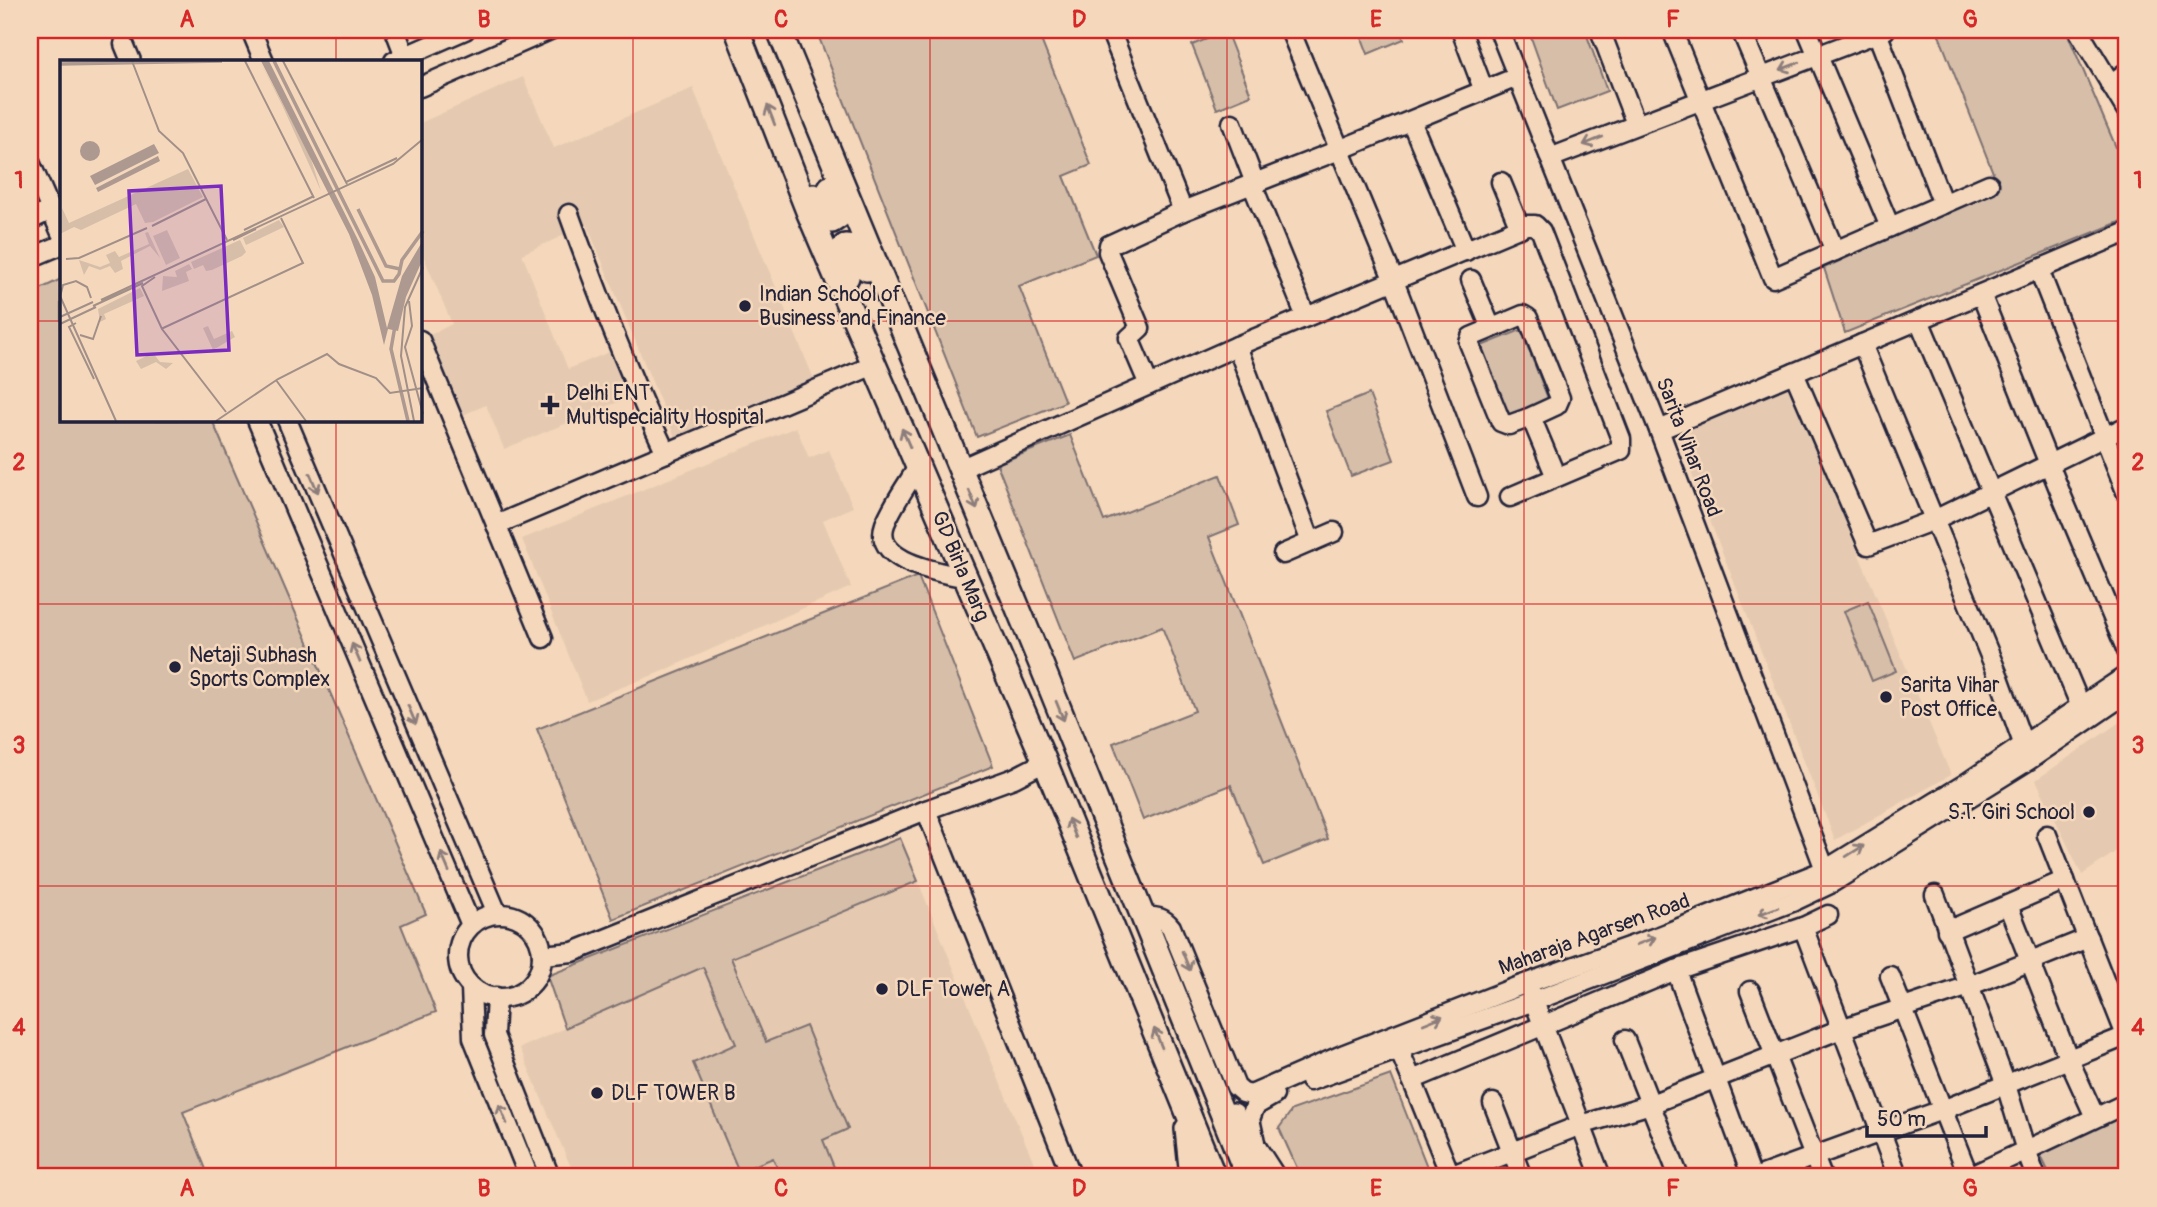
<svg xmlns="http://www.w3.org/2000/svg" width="2157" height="1207" font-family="Pangolin,sans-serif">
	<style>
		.built { fill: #e5cab1 }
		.green { fill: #d6bea8; stroke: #7c7072; stroke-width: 2 }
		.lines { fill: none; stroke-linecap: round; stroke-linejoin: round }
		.minor-casing { stroke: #22223b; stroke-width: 23 }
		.major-casing { stroke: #22223b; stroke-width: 28 }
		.minor { stroke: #f5d8bb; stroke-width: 18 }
		.major { stroke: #f5d8bb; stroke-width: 23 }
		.oneway { stroke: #8c7d7b }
		.grid { fill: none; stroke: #d62828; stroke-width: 2; stroke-opacity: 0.55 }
		.poi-dot { fill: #22223b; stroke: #f5d8bb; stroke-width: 2.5 }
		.labels { text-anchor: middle; stroke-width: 5; stroke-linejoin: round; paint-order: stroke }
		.poi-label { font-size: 21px; fill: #22223b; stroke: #f5d8bb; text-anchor: start }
		.street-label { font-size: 21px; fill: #22223b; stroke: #f5d8bb }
		.inset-river { fill: none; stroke: #ad9990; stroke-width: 3.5 }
		.inset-road { fill: none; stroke: #a18f88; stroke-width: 2 }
		.view { fill: #7b2cbf; fill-opacity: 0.15; stroke: #7b2cbf; stroke-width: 3.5 }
		.inset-edge { fill: none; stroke: #22223b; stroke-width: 3.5 }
		.neatline { fill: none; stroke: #d62828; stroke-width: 2.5 }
		.grid-label { font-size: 23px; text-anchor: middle; font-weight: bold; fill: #d62828 }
	</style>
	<rect width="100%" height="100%" fill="#f5d8bb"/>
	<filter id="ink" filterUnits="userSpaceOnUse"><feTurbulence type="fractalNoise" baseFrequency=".0143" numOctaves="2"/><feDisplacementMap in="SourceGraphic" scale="14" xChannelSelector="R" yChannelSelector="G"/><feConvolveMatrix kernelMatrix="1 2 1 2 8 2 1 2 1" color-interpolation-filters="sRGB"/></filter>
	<g filter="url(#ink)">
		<g class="built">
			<polygon points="523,77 554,148 693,88 814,379 675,437 587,225 522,254 568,369 609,352 628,398 504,449 486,405 463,415 428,336 452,324 420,248 420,123"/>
			<polygon points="1789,387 1951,775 1835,840 1676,434"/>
			<polygon points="796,427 809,458 829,450 853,507 823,520 851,587 658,673 587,701 522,539"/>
			<polygon points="2127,717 2127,844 2082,875 2036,780"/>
			<polygon points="918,881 1002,1087 1040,1177 838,1177 823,1140 847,1129 806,1026 766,1043 731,958"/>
			<polygon points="703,967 736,1044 693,1063 739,1172 773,1158 781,1177 575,1177 520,1048"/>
		</g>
		<g class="green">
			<polygon points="816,30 1037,30 1091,165 1064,176 1096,255 1019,286 1065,402 977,437"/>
			<polygon points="1359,30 1400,30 1404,39 1368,54"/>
			<polygon points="1536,30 1585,30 1607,91 1557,110 1529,32"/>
			<polygon points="1937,30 2066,30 2127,173 2127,219 1845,333 1824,268 1999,188"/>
			<polygon points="1226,31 1251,95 1217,109 1192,45"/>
			<polygon points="61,279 61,420 212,420 426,914 401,925 436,1012 183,1112 209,1177 30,1177 30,294"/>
			<polygon points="1521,330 1549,401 1507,418 1479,347"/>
			<polygon points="1369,394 1394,460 1351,476 1326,411"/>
			<polygon points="1070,435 1104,521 1220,475 1239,525 1209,537 1328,839 1264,865 1231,785 1143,820 1113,743 1195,711 1162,627 1075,662 997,464"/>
			<polygon points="918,576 993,766 613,919 537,729"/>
			<polygon points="1868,601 1896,671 1872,681 1844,611"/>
			<polygon points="900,838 918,881 731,958 766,1042 806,1026 848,1129 823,1140 838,1177 781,1177 773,1158 739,1172 693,1063 736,1044 703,967 565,1028 547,976"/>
			<polygon points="1391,1075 1431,1177 1301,1177 1279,1128 1292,1110"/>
			<polygon points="2127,1112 2127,1172 2114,1177 2051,1177 2039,1152"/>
		</g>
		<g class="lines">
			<defs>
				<g id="minor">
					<polyline points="251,30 264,61"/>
					<polyline points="395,30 405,56"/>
					<polyline points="1110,30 1183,211"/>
					<polyline points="1290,30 1394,281 1477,497"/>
					<polyline points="1461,30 1484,91"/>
					<polyline points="1499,30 1659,430 1829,880"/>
					<polyline points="1600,30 1636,124"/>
					<polyline points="1672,30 1773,278 1989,184"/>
					<polyline points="1741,30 1835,251"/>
					<polyline points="1807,30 1890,227"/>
					<polyline points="1876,30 1943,204"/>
					<polyline points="2078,30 2127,111"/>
					<polyline points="124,44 131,61"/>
					<polyline points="394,61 465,30"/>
					<polyline points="2110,84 2127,72"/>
					<polyline points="420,87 550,30"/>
					<polyline points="1411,121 1466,251"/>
					<polyline points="1232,123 1255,183"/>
					<polyline points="1550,158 1885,30"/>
					<polyline points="30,162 61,233"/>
					<polyline points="1501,182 1520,228"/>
					<polyline points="1252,184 1306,317"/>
					<path d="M569 214C598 295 629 375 666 453"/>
					<polyline points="30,220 51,210"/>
					<polyline points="30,258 61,245"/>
					<polyline points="2039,270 2127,494"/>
					<polyline points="1471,280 1491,328"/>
					<polyline points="1981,294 2063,499 2127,651"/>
					<polyline points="1919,320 2084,714"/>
					<polyline points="420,340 543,638"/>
					<polyline points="1862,344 2000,680 2027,754"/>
					<polyline points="1237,346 1311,542"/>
					<polyline points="1794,373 1868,545 1934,520 2127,426"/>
					<polyline points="1149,385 1129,338 1140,328 1108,252 1109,245 1183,211 1339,150 1517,77"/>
					<polyline points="1531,417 1557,405 1560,398 1528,318 1523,315 1471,337 1469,343 1501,422 1509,425 1531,417 1556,477"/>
					<polyline points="257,420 471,925"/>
					<polyline points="287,420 497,913"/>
					<polyline points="1659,430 2127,232"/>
					<path d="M918 467C907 485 893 504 885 524 871 563 942 572 966 578"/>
					<polyline points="960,469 1237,346 1526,225 1535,225 1541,231 1621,439 1621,450 1510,497"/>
					<polyline points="496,525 874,365"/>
					<polyline points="1283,554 1334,532"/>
					<polyline points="926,810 1072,1177"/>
					<polyline points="2047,835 2127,1038"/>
					<polyline points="1935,895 2006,1085 2026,1151 2036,1177"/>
					<polyline points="2008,905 2069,1060 2095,1117"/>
					<circle cx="500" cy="956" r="42"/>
					<path d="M1144 916C1157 917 1163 917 1171 927L1236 1087 1243 1093 1251 1095 1342 1055 1519 986 1659 936 1825 870 1965 784 2127 675"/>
					<polyline points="1803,927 1898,1177"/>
					<polyline points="1947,931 2065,880"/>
					<polyline points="542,955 573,952 926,810 1014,778 1045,762"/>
					<polyline points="1676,970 1752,1177"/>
					<polyline points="1890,976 1969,1177"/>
					<polyline points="471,987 473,1038 529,1177"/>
					<polyline points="1530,991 1601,1177"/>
					<polyline points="1750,991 1822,1177"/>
					<polyline points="496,997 494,1035 550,1177"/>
					<polyline points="1394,1038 1412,1080"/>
					<polyline points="1625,1040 1679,1177"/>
					<polyline points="1310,1081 1534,1001 1792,902 1830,884 2029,760 2127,693"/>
					<polyline points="1493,1103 1522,1177"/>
					<polyline points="1255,1142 1250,1119 1255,1106 1274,1095"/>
					<polyline points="1450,1176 1581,1125 1651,1104 1841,1029 1969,986 2088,938"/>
					<polyline points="1451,1177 1412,1080 1676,970 1803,927 1828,915"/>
					<polyline points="1757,1177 1950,1107 2126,1036"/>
					<polyline points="1969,1177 2127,1103"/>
				</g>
				<g id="major">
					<polyline points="737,30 808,211 1045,762 1214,1177"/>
					<polyline points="779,30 1041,664 1248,1177"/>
					<polyline points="814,196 827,220 832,221 838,217 839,210 830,188"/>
					<path d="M847 277C843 266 835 255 845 246L856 247 867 269"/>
					<polyline points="1233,1115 1273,1177"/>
					<polyline points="1187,1129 1192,1177"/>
				</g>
			</defs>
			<use href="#minor" class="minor-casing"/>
			<use href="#major" class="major-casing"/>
			<use href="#minor" class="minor"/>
			<use href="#major" class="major"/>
		</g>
		<defs><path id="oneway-shaft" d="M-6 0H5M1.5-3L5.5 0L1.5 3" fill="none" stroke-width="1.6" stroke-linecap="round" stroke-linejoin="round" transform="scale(1.75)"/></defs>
		<g class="oneway">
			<use href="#oneway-shaft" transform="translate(1790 66) rotate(159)"/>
			<use href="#oneway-shaft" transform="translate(771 115) rotate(-111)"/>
			<use href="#oneway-shaft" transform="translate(1593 141) rotate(158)"/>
			<use href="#oneway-shaft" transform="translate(906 438) rotate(-113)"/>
			<use href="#oneway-shaft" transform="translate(314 483) rotate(67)"/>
			<use href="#oneway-shaft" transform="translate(973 500) rotate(68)"/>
			<use href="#oneway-shaft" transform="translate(356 653) rotate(-113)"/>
			<use href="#oneway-shaft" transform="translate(1060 711) rotate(68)"/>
			<use href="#oneway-shaft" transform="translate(412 715) rotate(67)"/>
			<use href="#oneway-shaft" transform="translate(1072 828) rotate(-112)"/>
			<use href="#oneway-shaft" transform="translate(1855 851) rotate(-32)"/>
			<use href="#oneway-shaft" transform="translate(445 862) rotate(-113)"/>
			<use href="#oneway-shaft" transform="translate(1768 911) rotate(159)"/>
			<use href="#oneway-shaft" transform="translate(1646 941) rotate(-21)"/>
			<use href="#oneway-shaft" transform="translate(1186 961) rotate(68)"/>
			<use href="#oneway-shaft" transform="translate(1433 1020) rotate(-22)"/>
			<use href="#oneway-shaft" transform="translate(1158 1038) rotate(-112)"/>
			<use href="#oneway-shaft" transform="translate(503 1114) rotate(-112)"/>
		</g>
	</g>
	<path class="grid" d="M336 30V61M633 30V1177M930 30V1177M1227 30V1177M1524 30V1177M1821 30V1177M30 321H61M420 321H2127M336 420V1177M30 604H2127M30 886H2127"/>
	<g class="poi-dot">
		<circle cx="745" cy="306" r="7"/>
		<path d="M546.5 394.5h7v7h7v7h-7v7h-7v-7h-7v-7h7z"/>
		<circle cx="175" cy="667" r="7"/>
		<circle cx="1886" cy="697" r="7"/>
		<circle cx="2089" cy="812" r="7"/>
		<circle cx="882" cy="989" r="7"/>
		<circle cx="597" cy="1093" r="7"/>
	</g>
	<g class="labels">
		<g class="poi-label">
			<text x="759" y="301">Indian School of<tspan x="759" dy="24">Business and Finance</tspan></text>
			<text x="566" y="400">Delhi ENT<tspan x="566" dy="24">Multispeciality Hospital</tspan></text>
			<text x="189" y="662">Netaji Subhash<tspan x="189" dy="24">Sports Complex</tspan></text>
			<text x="1900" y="692">Sarita Vihar<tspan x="1900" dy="24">Post Office</tspan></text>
			<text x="2075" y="819" text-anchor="end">S.T. Giri School</text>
			<text x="896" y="996">DLF Tower A</text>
			<text x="611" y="1100">DLF TOWER B</text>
		</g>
		<g class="street-label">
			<text transform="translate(1689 447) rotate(69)" y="7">Sarita Vihar Road</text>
			<text transform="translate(961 566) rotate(67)" y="7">GD Birla Marg</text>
			<text transform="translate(1594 934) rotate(-20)" y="7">Maharaja Agarsen Road</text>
		</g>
	</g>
	<g transform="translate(60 60)">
		<rect width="362" height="362" fill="#f5d8bb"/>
		<path d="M200 1 250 96 261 131 223 47ZM128 109 143 137 93 162 85 163 76 144 21 170 14 167 0 174 2 148 9 163ZM219 160 224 167 186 185 183 178ZM107 170 120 198 106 205 93 176ZM88 172 100 198 90 186 61 201 63 209 55 213 50 206 40 210 29 206 24 215 19 200 40 207 50 203 46 195 55 191 59 197 89 184 85 173ZM180 180 186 192 182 196 152 210 146 211 143 205 134 209 131 202ZM129 204 132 209 126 212 129 221 102 231 103 216 117 217 115 211ZM80 228 84 236 44 254 46 259 40 262 38 249ZM148 266 154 279 172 271 175 277 153 290 143 268ZM93 293 100 302 113 303 106 309 96 302 81 309 76 301Z" fill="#d6bea8"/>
		<path d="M201 1H209L299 182 315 217 327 268 342 216 362 182V201L346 237 338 271 328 269 324 285 312 235 289 174ZM20 91a10 10 0 1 1 20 0a10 10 0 1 1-20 0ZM94 84 99 93 35 125 30 116ZM98 96 100 101 38 132 36 128Z" fill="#ad9990"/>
		<path class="inset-river" d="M214 1 323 221H334L339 214 342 200 363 171M0 4 162 1M298 149 326 206 340 209M335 266 331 289 348 361"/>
		<path class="inset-road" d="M72 1 99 71 123 93 167 180M185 1 254 138M223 1 287 124M286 122 337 98M92 166 146 139M184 170 254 136M173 180 196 169M6 199 19 198 87 168M95 217 82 226 102 269 166 352M0 236 56 361M0 237 3 225 16 221 27 227 31 238M41 240 333 104 363 79M349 241 352 266 345 287 363 354M33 246 83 223M0 257 33 242M16 263 9 267 34 319M0 264 36 247M101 269 243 203 221 158M20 275 33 279 41 256M216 320 246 361M156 361 218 319 267 294 279 304 316 318 330 333 363 328M354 361 341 296 345 247 363 207"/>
		<path class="view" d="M161 126 169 290 77 295 69 131Z"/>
		<rect width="362" height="362" class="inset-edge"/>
	</g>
	<rect width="2157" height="1207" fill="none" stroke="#f5d8bb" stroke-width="77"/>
	<path d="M1867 1126v10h119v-10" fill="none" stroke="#22223b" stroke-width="3.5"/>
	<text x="1877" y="1126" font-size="21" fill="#22223b" stroke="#f5d8bb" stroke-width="5" paint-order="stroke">50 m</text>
	<rect x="38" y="38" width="2080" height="1130" class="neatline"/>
	<g class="grid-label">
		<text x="187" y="27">A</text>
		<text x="484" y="27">B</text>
		<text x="781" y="27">C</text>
		<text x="1079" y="27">D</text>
		<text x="1376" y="27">E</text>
		<text x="1673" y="27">F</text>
		<text x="1970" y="27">G</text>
		<text x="19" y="188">1</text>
		<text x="2138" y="188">1</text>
		<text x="19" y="470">2</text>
		<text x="2138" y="470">2</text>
		<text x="19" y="753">3</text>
		<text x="2138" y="753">3</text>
		<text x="19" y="1035">4</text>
		<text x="2138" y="1035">4</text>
		<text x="187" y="1196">A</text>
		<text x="484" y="1196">B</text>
		<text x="781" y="1196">C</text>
		<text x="1079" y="1196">D</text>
		<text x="1376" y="1196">E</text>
		<text x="1673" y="1196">F</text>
		<text x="1970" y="1196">G</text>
	</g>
</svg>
